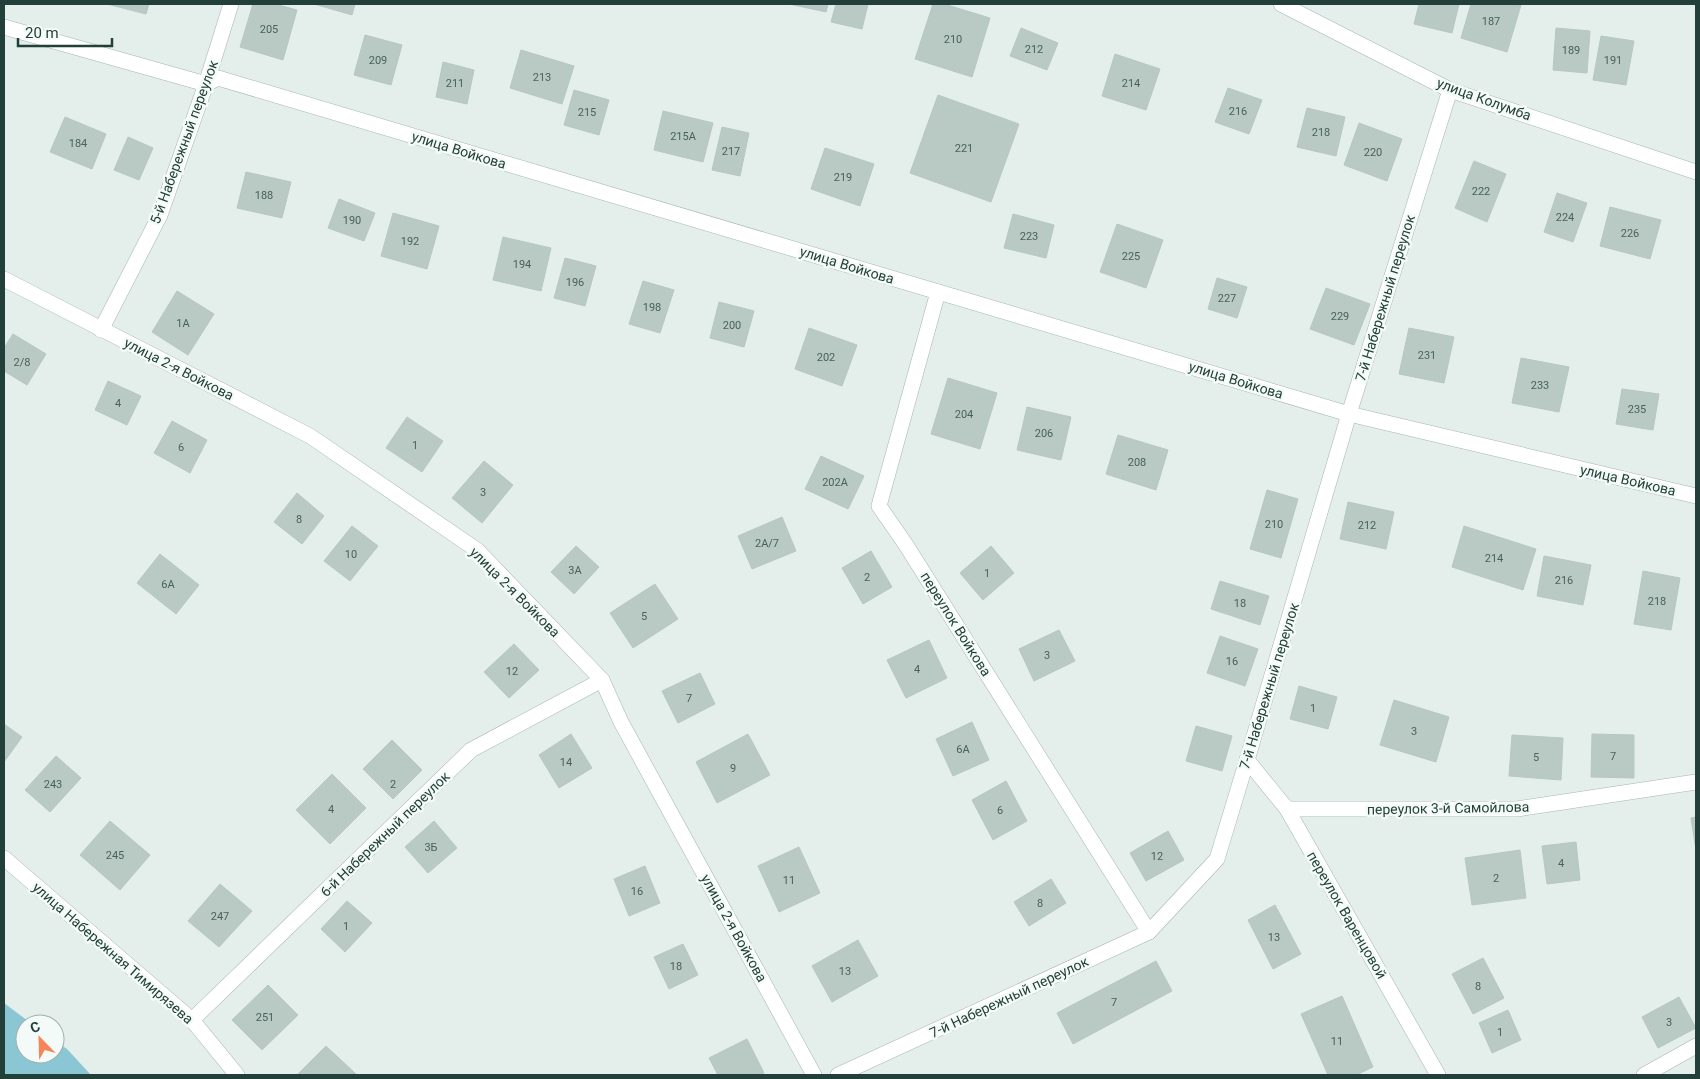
<svg xmlns="http://www.w3.org/2000/svg" width="1700" height="1079" font-family="Roboto,sans-serif">
	<style>
		.water { fill: #8bc6d4 }
		.building { fill: #b9c9c3; stroke: #b6c8c1 }
		.lines { fill: none; stroke-linecap: round; stroke-linejoin: round }
		.street-casing { stroke: #a6b6b1; stroke-width: 16 }
		.street { stroke: #fff; stroke-width: 15 }
		.labels { text-anchor: middle; stroke-width: 5; stroke-linejoin: round; paint-order: stroke }
		.number-label { font-size: 11px; fill: #48625c }
		.street-label { font-size: 14px; fill: #224039; stroke: #f4faf7 }
	</style>
	<rect width="100%" height="100%" fill="#e4eeea"/>
	<polygon class="water" points="4,1003 32,1024 25,1024 25,1054 55,1054 55,1041 67,1049 91,1075 4,1075"/>
	<g class="building">
		<polygon points="107,4 149,4 146,14"/>
		<polygon points="253,4 275,4 297,10 283,60 240,47"/>
		<polygon points="314,4 355,4 352,15"/>
		<polygon points="789,4 828,4 826,12"/>
		<polygon points="836,4 868,4 862,29 831,22"/>
		<polygon points="933,4 944,4 990,18 972,77 915,59"/>
		<polygon points="1419,4 1459,4 1452,33 1414,24"/>
		<polygon points="1471,4 1521,5 1507,52 1461,38"/>
		<polygon points="1021,28 1058,43 1047,70 1010,56"/>
		<polygon points="1556,28 1590,31 1587,73 1553,70"/>
		<polygon points="365,35 402,45 391,85 354,75"/>
		<polygon points="1601,36 1634,41 1626,85 1593,80"/>
		<polygon points="521,50 574,66 562,104 510,88"/>
		<polygon points="1115,54 1160,69 1146,110 1102,96"/>
		<polygon points="443,62 474,70 467,104 436,97"/>
		<polygon points="1228,88 1262,100 1249,134 1215,122"/>
		<polygon points="574,90 609,100 599,135 564,125"/>
		<polygon points="938,95 1019,124 991,202 910,173"/>
		<polygon points="1307,108 1345,117 1336,156 1297,147"/>
		<polygon points="663,111 713,123 703,162 654,150"/>
		<polygon points="65,117 106,134 92,169 50,152"/>
		<polygon points="1359,123 1402,139 1387,181 1344,165"/>
		<polygon points="722,127 749,133 740,176 712,170"/>
		<polygon points="128,137 153,148 139,180 114,170"/>
		<polygon points="825,148 874,164 860,206 811,189"/>
		<polygon points="1474,161 1506,174 1487,222 1455,208"/>
		<polygon points="246,172 291,182 282,218 237,208"/>
		<polygon points="1557,193 1587,203 1573,242 1544,232"/>
		<polygon points="339,199 375,213 364,241 328,228"/>
		<polygon points="1610,207 1661,220 1650,259 1600,246"/>
		<polygon points="393,213 439,226 427,269 381,256"/>
		<polygon points="1013,214 1054,225 1046,258 1004,248"/>
		<polygon points="1117,224 1163,240 1146,288 1100,272"/>
		<polygon points="503,237 551,248 541,291 493,280"/>
		<polygon points="565,258 596,266 585,306 554,298"/>
		<polygon points="1217,278 1247,287 1237,318 1208,309"/>
		<polygon points="643,281 674,290 660,333 629,324"/>
		<polygon points="1326,288 1370,304 1354,345 1310,329"/>
		<polygon points="177,291 214,314 188,355 152,332"/>
		<polygon points="719,302 754,311 744,347 710,338"/>
		<polygon points="809,328 857,345 842,386 795,369"/>
		<polygon points="1409,328 1454,337 1444,383 1399,374"/>
		<polygon points="13,334 46,354 27,385 4,371 4,348"/>
		<polygon points="1521,358 1569,367 1559,412 1512,403"/>
		<polygon points="948,378 997,393 980,449 931,434"/>
		<polygon points="108,381 141,396 127,425 95,410"/>
		<polygon points="1622,389 1659,394 1653,430 1616,424"/>
		<polygon points="1027,407 1071,417 1061,460 1017,450"/>
		<polygon points="407,417 443,441 422,472 386,448"/>
		<polygon points="172,421 207,440 190,473 154,453"/>
		<polygon points="1118,435 1168,450 1156,490 1106,474"/>
		<polygon points="821,456 864,476 848,509 805,489"/>
		<polygon points="484,461 513,485 482,523 452,498"/>
		<polygon points="1267,490 1298,499 1281,558 1250,549"/>
		<polygon points="297,493 324,516 302,544 274,522"/>
		<polygon points="1348,502 1394,512 1386,549 1340,539"/>
		<polygon points="782,517 796,551 752,569 738,536"/>
		<polygon points="352,526 378,546 350,581 324,561"/>
		<polygon points="1464,526 1536,549 1523,590 1452,567"/>
		<polygon points="576,546 599,567 574,594 551,572"/>
		<polygon points="991,546 1014,573 983,600 960,573"/>
		<polygon points="871,551 892,587 863,604 842,568"/>
		<polygon points="160,554 199,585 176,614 137,583"/>
		<polygon points="1544,556 1591,565 1583,605 1537,596"/>
		<polygon points="1643,571 1680,578 1671,630 1634,624"/>
		<polygon points="1220,581 1269,596 1260,625 1211,609"/>
		<polygon points="655,584 678,619 633,648 610,613"/>
		<polygon points="1059,630 1075,661 1034,681 1019,649"/>
		<polygon points="1220,636 1258,649 1245,686 1207,673"/>
		<polygon points="929,640 947,678 906,698 887,660"/>
		<polygon points="514,644 539,670 509,698 484,672"/>
		<polygon points="700,673 715,704 678,723 662,691"/>
		<polygon points="1299,686 1337,697 1328,729 1290,719"/>
		<polygon points="1394,700 1449,717 1436,762 1380,745"/>
		<polygon points="972,722 989,760 953,776 936,739"/>
		<polygon points="4,724 22,737 4,762"/>
		<polygon points="1196,726 1232,736 1222,771 1186,761"/>
		<polygon points="571,734 592,768 559,788 539,755"/>
		<polygon points="748,734 770,775 717,803 696,762"/>
		<polygon points="1592,734 1634,735 1634,778 1591,777"/>
		<polygon points="1512,735 1563,738 1561,780 1509,776"/>
		<polygon points="392,740 422,770 393,799 363,769"/>
		<polygon points="56,756 81,778 50,812 25,790"/>
		<polygon points="332,774 366,808 330,844 296,810"/>
		<polygon points="1006,781 1027,821 993,840 972,800"/>
		<polygon points="1696,817 1696,850 1691,818"/>
		<polygon points="110,821 150,855 120,890 80,855"/>
		<polygon points="434,821 457,848 428,873 405,847"/>
		<polygon points="1168,831 1184,860 1146,881 1130,853"/>
		<polygon points="1576,842 1580,880 1547,884 1542,846"/>
		<polygon points="799,847 820,893 779,912 758,866"/>
		<polygon points="1520,850 1526,898 1472,905 1465,858"/>
		<polygon points="645,866 660,903 629,916 614,879"/>
		<polygon points="1051,879 1066,903 1029,926 1014,902"/>
		<polygon points="220,884 252,911 219,947 188,921"/>
		<polygon points="347,901 372,923 345,952 321,929"/>
		<polygon points="1275,905 1301,954 1273,969 1248,920"/>
		<polygon points="858,940 878,976 832,1002 812,966"/>
		<polygon points="683,944 698,975 669,989 654,957"/>
		<polygon points="1483,958 1504,998 1473,1014 1452,974"/>
		<polygon points="1156,961 1172,991 1073,1044 1057,1013"/>
		<polygon points="268,985 298,1015 262,1050 232,1020"/>
		<polygon points="1342,996 1373,1067 1356,1075 1328,1075 1301,1014"/>
		<polygon points="1679,997 1696,1028 1658,1048 1642,1017"/>
		<polygon points="1508,1010 1521,1040 1492,1053 1479,1023"/>
		<polygon points="747,1039 764,1073 760,1075 718,1075 709,1058"/>
		<polygon points="326,1046 357,1075 297,1075"/>
	</g>
	<g class="lines">
		<defs>
			<g id="street">
				<polyline points="1281,4 1450,90 1696,172"/>
				<polyline points="4,27 206,84 218,78 1349,414 1696,496"/>
				<polyline points="4,279 310,436 477,550 602,680 621,722 814,1075"/>
				<polyline points="938,292 879,506 906,545 1149,932"/>
				<polyline points="101,330 160,215 206,84 231,4"/>
				<polyline points="1247,760 1287,809 1438,1075"/>
				<polyline points="1287,809 1517,809 1696,782"/>
				<polyline points="4,858 192,1020 237,1075"/>
				<polyline points="192,1020 471,750 602,680"/>
				<polyline points="838,1075 1149,932 1217,859 1247,760 1349,414 1450,90"/>
				<polyline points="1644,1075 1696,1046"/>
			</g>
		</defs>
		<use href="#street" class="street-casing"/>
		<use href="#street" class="street"/>
	</g>
	<g class="labels">
		<g class="number-label">
			<text x="1491" y="25">187</text>
			<text x="269" y="33">205</text>
			<text x="953" y="43">210</text>
			<text x="1034" y="53">212</text>
			<text x="1571" y="54">189</text>
			<text x="378" y="64">209</text>
			<text x="1613" y="64">191</text>
			<text x="542" y="81">213</text>
			<text x="455" y="87">211</text>
			<text x="1131" y="87">214</text>
			<text x="1238" y="115">216</text>
			<text x="587" y="116">215</text>
			<text x="1321" y="136">218</text>
			<text x="683" y="140">215А</text>
			<text x="78" y="147">184</text>
			<text x="964" y="152">221</text>
			<text x="731" y="155">217</text>
			<text x="1373" y="156">220</text>
			<text x="843" y="181">219</text>
			<text x="1481" y="195">222</text>
			<text x="264" y="199">188</text>
			<text x="1565" y="221">224</text>
			<text x="352" y="224">190</text>
			<text x="1630" y="237">226</text>
			<text x="1029" y="240">223</text>
			<text x="410" y="245">192</text>
			<text x="1131" y="260">225</text>
			<text x="522" y="268">194</text>
			<text x="575" y="286">196</text>
			<text x="1227" y="302">227</text>
			<text x="652" y="311">198</text>
			<text x="1340" y="320">229</text>
			<text x="183" y="327">1А</text>
			<text x="732" y="329">200</text>
			<text x="1427" y="359">231</text>
			<text x="826" y="361">202</text>
			<text x="22" y="366">2/8</text>
			<text x="1540" y="389">233</text>
			<text x="118" y="407">4</text>
			<text x="1637" y="413">235</text>
			<text x="964" y="418">204</text>
			<text x="1044" y="437">206</text>
			<text x="415" y="449">1</text>
			<text x="181" y="451">6</text>
			<text x="1137" y="466">208</text>
			<text x="835" y="486">202А</text>
			<text x="483" y="496">3</text>
			<text x="299" y="523">8</text>
			<text x="1274" y="528">210</text>
			<text x="1367" y="529">212</text>
			<text x="767" y="547">2А/7</text>
			<text x="351" y="558">10</text>
			<text x="1494" y="562">214</text>
			<text x="575" y="574">3А</text>
			<text x="987" y="577">1</text>
			<text x="867" y="581">2</text>
			<text x="1564" y="584">216</text>
			<text x="168" y="588">6А</text>
			<text x="1657" y="605">218</text>
			<text x="1240" y="607">18</text>
			<text x="644" y="620">5</text>
			<text x="1047" y="659">3</text>
			<text x="1232" y="665">16</text>
			<text x="917" y="673">4</text>
			<text x="512" y="675">12</text>
			<text x="689" y="702">7</text>
			<text x="1313" y="712">1</text>
			<text x="1414" y="735">3</text>
			<text x="963" y="753">6А</text>
			<text x="1613" y="760">7</text>
			<text x="1536" y="761">5</text>
			<text x="566" y="766">14</text>
			<text x="733" y="772">9</text>
			<text x="53" y="788">243</text>
			<text x="393" y="788">2</text>
			<text x="331" y="813">4</text>
			<text x="1000" y="814">6</text>
			<text x="431" y="851">3Б</text>
			<text x="115" y="859">245</text>
			<text x="1157" y="860">12</text>
			<text x="1561" y="867">4</text>
			<text x="1496" y="882">2</text>
			<text x="789" y="884">11</text>
			<text x="637" y="895">16</text>
			<text x="1040" y="907">8</text>
			<text x="220" y="920">247</text>
			<text x="346" y="930">1</text>
			<text x="1274" y="941">13</text>
			<text x="676" y="970">18</text>
			<text x="845" y="975">13</text>
			<text x="1478" y="990">8</text>
			<text x="1114" y="1006">7</text>
			<text x="265" y="1021">251</text>
			<text x="1669" y="1026">3</text>
			<text x="1500" y="1036">1</text>
			<text x="1337" y="1045">11</text>
		</g>
		<g class="street-label">
			<text transform="translate(1484 99) rotate(20)" y="5">улица Колумба</text>
			<text transform="translate(184 142) rotate(-70)" y="5">5-й Набережный переулок</text>
			<text transform="translate(459 150) rotate(17)" y="5">улица Войкова</text>
			<text transform="translate(847 265) rotate(17)" y="5">улица Войкова</text>
			<text transform="translate(1385 298) rotate(-73)" y="5">7-й Набережный переулок</text>
			<text transform="translate(179 369) rotate(27)" y="5">улица 2-я Войкова</text>
			<text transform="translate(1236 380) rotate(17)" y="5">улица Войкова</text>
			<text transform="translate(1628 480) rotate(13)" y="5">улица Войкова</text>
			<text transform="translate(515 592) rotate(45)" y="5">улица 2-я Войкова</text>
			<text transform="translate(956 624) rotate(58)" y="5">переулок Войкова</text>
			<text transform="translate(1269 686) rotate(-73)" y="5">7-й Набережный переулок</text>
			<text transform="translate(1448 808) rotate(-1)" y="5">переулок 3-й Самойлова</text>
			<text transform="translate(385 834) rotate(-44)" y="5">6-й Набережный переулок</text>
			<text transform="translate(1347 915) rotate(60)" y="5">переулок Варенцовой</text>
			<text transform="translate(734 928) rotate(61)" y="5">улица 2-я Войкова</text>
			<text transform="translate(113 953) rotate(41)" y="5">улица Набережная Тимирязева</text>
			<text transform="translate(1009 997) rotate(-25)" y="5">7-й Набережный переулок</text>
		</g>
	</g>
	<rect width="1700" height="1079" fill="none" stroke="#224039" stroke-width="10"/>
	<g transform="translate(40 1039) rotate(337)"><circle r="24" fill="#f4faf7" stroke="#a0b0ab"/>
	<path d="M0-4L9 19L0 12L-9 19Z" fill="#f6855a"/>
	<text y="-8" font-size="14" font-weight="bold" text-anchor="middle" fill="#224039">С</text>
	</g>
	<path d="M18 38v8h94v-8" fill="none" stroke="#224039" stroke-width="2.5"/>
	<text x="25" y="38" font-size="15" fill="#224039" stroke="#f4faf7" stroke-width="4" paint-order="stroke">20 m</text>
</svg>
